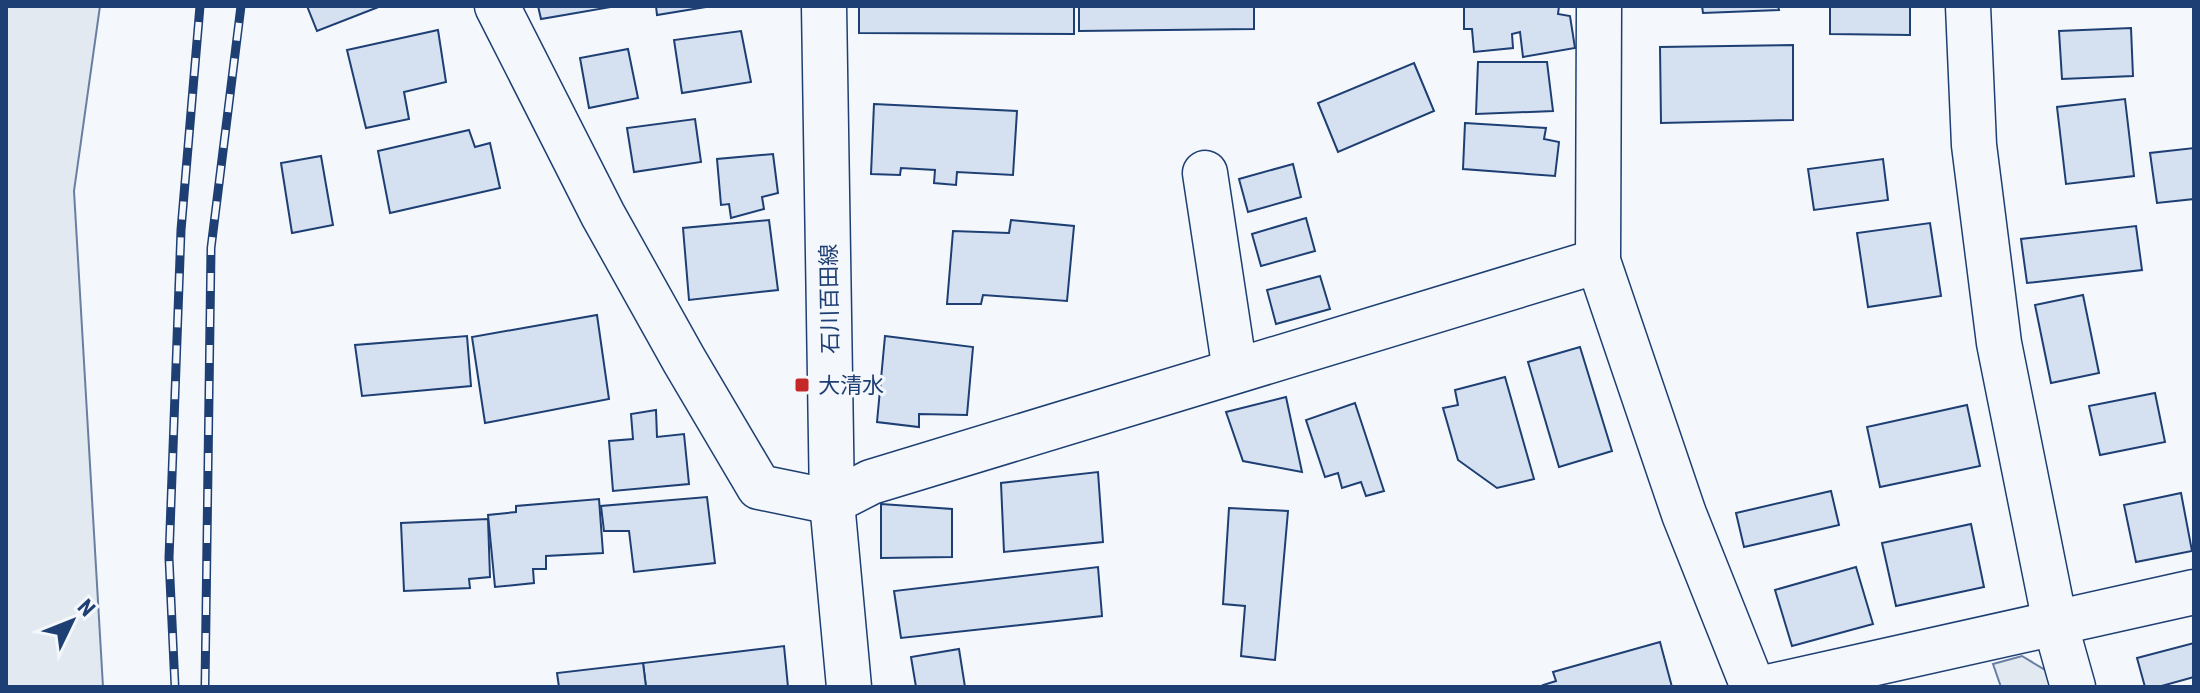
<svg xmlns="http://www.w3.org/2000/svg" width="2200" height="693" font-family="'Roboto Condensed','Noto Sans JP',sans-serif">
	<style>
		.green { fill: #e3e9f0; stroke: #687fa3; stroke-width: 2 }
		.building { fill: #d5e0f0; stroke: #1d3f73; stroke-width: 2 }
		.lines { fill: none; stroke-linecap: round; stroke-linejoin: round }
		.minor-casing { stroke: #1d3f73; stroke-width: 47 }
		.secondary-casing { stroke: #1d3f73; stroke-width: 47 }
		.minor { stroke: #f4f7fb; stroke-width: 44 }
		.secondary { stroke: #f4f7fb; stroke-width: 44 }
		.rail-casing { stroke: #1d3f73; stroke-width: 9 }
		.rail { stroke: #f4f7fb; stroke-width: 6; stroke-dasharray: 18; stroke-linecap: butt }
		.poi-dot { fill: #c62828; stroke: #f4f7fb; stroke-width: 3 }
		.labels { text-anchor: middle; stroke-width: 6; stroke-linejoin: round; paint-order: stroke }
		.street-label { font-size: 22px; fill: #1d3f73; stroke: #f4f7fb }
		.poi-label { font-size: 22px; fill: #1d3f73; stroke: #f4f7fb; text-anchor: start }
	</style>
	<rect width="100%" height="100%" fill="#f4f7fb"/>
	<g class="green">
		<polygon points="6,6 100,6 74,191 103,687 6,687"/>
		<polygon points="2022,656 2050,673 2053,687 2001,687 1993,664"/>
	</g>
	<g class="building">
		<polygon points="307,6 381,6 317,31"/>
		<polygon points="538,6 611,6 611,7 541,19"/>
		<polygon points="656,6 712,6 657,15"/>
		<polygon points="859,6 1074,6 1074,34 859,33"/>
		<polygon points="1079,6 1254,6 1254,29 1079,31"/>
		<polygon points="1464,6 1559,6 1558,14 1570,16 1575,48 1523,57 1520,32 1512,34 1513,48 1474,52 1472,29 1464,29"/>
		<polygon points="1702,6 1778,6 1779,10 1703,13"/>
		<polygon points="1830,6 1910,6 1910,35 1830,34"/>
		<polygon points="2131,28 2133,76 2062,79 2059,31"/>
		<polygon points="438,30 446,82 404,92 409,119 366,128 347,50"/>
		<polygon points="741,31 751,82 682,93 674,40"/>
		<polygon points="1793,45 1793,120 1661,123 1660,47"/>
		<polygon points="628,49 638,98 589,108 580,58"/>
		<polygon points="1478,62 1547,62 1553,111 1476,114"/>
		<polygon points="1414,63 1434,111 1338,152 1318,103"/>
		<polygon points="2125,99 2134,176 2066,184 2057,107"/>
		<polygon points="874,104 1017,111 1013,175 957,172 956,185 934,183 935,170 901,168 900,175 871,174"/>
		<polygon points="695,119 701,162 634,172 627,128"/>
		<polygon points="1465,123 1546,128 1544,139 1559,142 1555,176 1463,169"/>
		<polygon points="469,130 475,147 490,143 500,188 390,213 378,151"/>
		<polygon points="2194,148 2194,199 2157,203 2150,153"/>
		<polygon points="773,154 778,193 762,197 764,209 731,218 729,204 721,205 717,159"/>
		<polygon points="321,156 333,225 292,233 281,163"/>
		<polygon points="1883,159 1888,200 1814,210 1808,169"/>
		<polygon points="1293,164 1301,197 1248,212 1239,179"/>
		<polygon points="1306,218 1315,251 1261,266 1252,234"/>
		<polygon points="769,220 778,290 689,300 683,228"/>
		<polygon points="1011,220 1074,226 1067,301 983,295 981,304 947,304 953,231 1009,233"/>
		<polygon points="1930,223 1941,296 1868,307 1857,233"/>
		<polygon points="2136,226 2142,270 2027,283 2021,239"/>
		<polygon points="1320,276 1330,309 1276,324 1267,290"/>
		<polygon points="2083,295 2099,373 2051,383 2035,305"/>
		<polygon points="597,315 609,399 485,423 472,337"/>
		<polygon points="467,336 471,386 362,396 355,345"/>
		<polygon points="885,336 973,347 967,415 919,414 919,427 877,422"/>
		<polygon points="1580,347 1612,451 1559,467 1528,362"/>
		<polygon points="1505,377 1534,479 1497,488 1458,460 1443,408 1458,405 1455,390"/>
		<polygon points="2155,393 2165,442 2100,455 2089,406"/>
		<polygon points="1286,397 1302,472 1243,461 1226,412"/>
		<polygon points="1355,403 1384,491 1366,496 1361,482 1342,488 1338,473 1325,477 1306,420"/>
		<polygon points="1967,405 1980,466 1880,487 1867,427"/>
		<polygon points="656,410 657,437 684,434 689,484 613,491 609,441 633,439 631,414"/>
		<polygon points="1098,472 1103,542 1004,552 1001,483"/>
		<polygon points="1831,491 1839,525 1744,547 1736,513"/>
		<polygon points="2181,493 2192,551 2136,562 2124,505"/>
		<polygon points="707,497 715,563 634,572 629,531 604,531 601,506"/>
		<polygon points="599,499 603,553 546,556 546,569 533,569 534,583 495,587 488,515 516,512 516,506"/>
		<polygon points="881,504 952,509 952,557 881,558"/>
		<polygon points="1229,508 1288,511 1275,660 1241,656 1245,606 1223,604"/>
		<polygon points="488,519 490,577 469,579 470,588 404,591 401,523"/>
		<polygon points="1971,524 1984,587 1896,606 1882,543"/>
		<polygon points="1098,567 1102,616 901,638 894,591"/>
		<polygon points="1856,567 1873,624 1792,646 1775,590"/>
		<polygon points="1660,642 1672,687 1544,687 1543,685 1556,681 1553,672"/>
		<polygon points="2194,643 2194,677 2158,687 2145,687 2137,658"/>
		<polygon points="784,646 788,687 646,687 643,663"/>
		<polygon points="959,649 965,687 916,687 911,657"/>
		<polygon points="643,663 646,687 559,687 557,673"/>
	</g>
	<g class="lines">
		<defs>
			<g id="minor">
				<polyline points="497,6 603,215 684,360 759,487 832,502 871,482 1598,261"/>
				<polyline points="1599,6 1598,261 1684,514 1753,687"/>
				<polyline points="1968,6 1974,145 1999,343 2055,623 2073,687"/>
				<polyline points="1205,173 1235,371"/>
				<polyline points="1768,687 2194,592"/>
			</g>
			<polyline id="secondary" points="824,6 832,502 849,687"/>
		</defs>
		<use href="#minor" class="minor-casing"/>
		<use href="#secondary" class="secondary-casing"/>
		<use href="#minor" class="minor"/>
		<use href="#secondary" class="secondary"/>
		<defs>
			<g id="rail">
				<polyline points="175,687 169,558 181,230 200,6"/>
				<polyline points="205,687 211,248 241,6"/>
			</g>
		</defs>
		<use href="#rail" class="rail-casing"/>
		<use href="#rail" class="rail"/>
	</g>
	<rect class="poi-dot" x="794" y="377" width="16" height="16" rx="4"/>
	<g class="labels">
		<g class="street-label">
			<text transform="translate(829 299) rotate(-91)" y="8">石川百田線</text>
		</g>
		<g class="poi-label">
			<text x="818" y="393">大清水</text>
		</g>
	</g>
	<rect width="2200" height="693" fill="none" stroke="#1d3f73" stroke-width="16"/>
	<g transform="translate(72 621) rotate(47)" stroke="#f4f7fb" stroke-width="6" paint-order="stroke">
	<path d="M0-6L14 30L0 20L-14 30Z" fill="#1d3f73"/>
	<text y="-12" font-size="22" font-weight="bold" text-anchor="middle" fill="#1d3f73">N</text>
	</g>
</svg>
